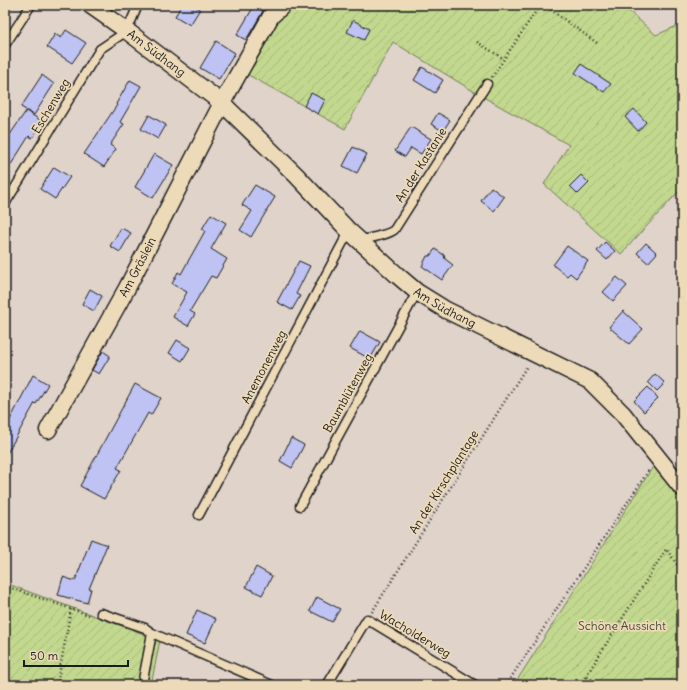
<svg xmlns="http://www.w3.org/2000/svg" width="687" height="690" font-family="Delius,sans-serif">
	<style>
		.garden { fill: url(#garden-furrows); stroke: #6f7a55 }
		.building { fill: #bec3f4; stroke: #1c1c1c }
		.lines { fill: none; stroke-linecap: round; stroke-linejoin: round }
		.lane-casing { stroke: #1c1c1c; stroke-width: 11 }
		.street-casing { stroke: #1c1c1c; stroke-width: 19 }
		.path { stroke: #1c1c1c; stroke-width: 2.5; stroke-dasharray: 1 3; stroke-linecap: butt }
		.lane { stroke: #eddab8; stroke-width: 8 }
		.street { stroke: #eddab8; stroke-width: 16 }
		.labels { text-anchor: middle; stroke-width: 3.5; stroke-linejoin: round; paint-order: stroke }
		.street-label { font-size: 12px; fill: #1c1c1c; stroke: #eddab8 }
		.park-label { font-size: 12px; fill: #464b38; stroke: #eddab8 }
	</style>
	<defs>
		<pattern id="garden-furrows" width="10" height="10" patternUnits="userSpaceOnUse"><rect width="10" height="10" fill="#c2d88e"/><path d="M-1 1l2-2M0 10L10 0M9 11l2-2" fill="none" stroke="#a6b97a"/></pattern>
	</defs>
	<rect width="100%" height="100%" fill="#dfd3ca"/>
	<filter id="ink" filterUnits="userSpaceOnUse"><feTurbulence type="fractalNoise" baseFrequency=".025" numOctaves="2"/><feDisplacementMap in="SourceGraphic" scale="8" xChannelSelector="R" yChannelSelector="G"/><feConvolveMatrix kernelMatrix="1 2 1 2 8 2 1 2 1" color-interpolation-filters="sRGB"/></filter>
	<g filter="url(#ink)">
		<g class="garden">
			<polygon points="291,5 622,5 656,35 682,24 682,188 621,254 544,184 569,145 478,94 393,42 345,129 243,72 282,12"/>
			<polygon points="656,462 682,497 682,685 514,685"/>
			<polygon points="5,583 160,640 151,685 5,685"/>
		</g>
		<g class="building">
			<polygon points="182,5 194,5 200,9 190,25 175,16"/>
			<polygon points="254,6 263,11 246,40 237,35"/>
			<polygon points="353,20 369,29 364,40 347,32"/>
			<polygon points="66,30 86,43 72,63 47,47 55,34 61,38"/>
			<polygon points="216,41 235,53 219,79 200,68"/>
			<polygon points="581,64 611,84 604,92 575,73"/>
			<polygon points="422,67 443,80 435,93 414,80"/>
			<polygon points="42,75 54,84 34,115 21,107"/>
			<polygon points="130,80 141,86 120,122 124,124 110,145 116,149 104,167 84,154 117,105 116,104"/>
			<polygon points="311,93 325,100 318,114 304,106"/>
			<polygon points="634,109 646,122 638,131 625,117"/>
			<polygon points="26,111 43,122 32,138 29,136 5,174 5,142"/>
			<polygon points="438,113 450,120 443,131 431,124"/>
			<polygon points="149,115 166,125 158,139 141,129"/>
			<polygon points="411,127 431,139 421,154 411,148 405,157 395,151"/>
			<polygon points="353,147 367,154 357,173 343,166"/>
			<polygon points="154,154 173,165 153,198 135,187"/>
			<polygon points="54,167 70,177 55,199 40,189"/>
			<polygon points="581,175 589,183 578,194 570,186"/>
			<polygon points="255,185 275,197 251,237 240,230 252,211 242,205"/>
			<polygon points="491,187 504,197 494,211 481,201"/>
			<polygon points="211,214 226,223 211,249 227,259 216,278 211,276 190,311 195,314 188,326 173,317 187,292 172,284 178,272 181,274 205,231 202,229"/>
			<polygon points="121,228 131,233 120,252 110,246"/>
			<polygon points="605,242 615,251 607,260 597,251"/>
			<polygon points="646,243 657,253 648,263 637,253"/>
			<polygon points="567,246 588,261 576,278 570,273 567,276 553,265"/>
			<polygon points="435,249 444,255 445,259 453,265 442,280 422,266 427,256 430,256"/>
			<polygon points="299,261 310,266 296,294 300,296 292,310 277,302"/>
			<polygon points="617,277 627,286 613,301 603,292"/>
			<polygon points="90,289 102,296 94,311 82,304"/>
			<polygon points="623,311 643,329 629,344 609,327"/>
			<polygon points="360,331 380,342 370,359 350,348"/>
			<polygon points="177,340 190,348 182,361 169,353"/>
			<polygon points="103,351 110,356 99,374 92,370"/>
			<polygon points="655,374 665,383 657,391 648,382"/>
			<polygon points="33,375 48,384 36,404 35,403 5,457 5,417 10,420"/>
			<polygon points="135,384 161,398 151,415 148,413 117,468 121,470 104,499 80,486"/>
			<polygon points="648,387 658,398 644,412 634,401"/>
			<polygon points="291,438 304,445 292,468 280,461"/>
			<polygon points="91,539 107,545 89,589 91,589 87,603 58,595 63,577 75,581"/>
			<polygon points="256,567 272,576 262,595 246,587"/>
			<polygon points="317,597 340,609 332,622 310,611"/>
			<polygon points="197,610 216,619 205,643 186,635"/>
		</g>
		<g class="lines">
			<defs>
				<g id="lane">
					<polyline points="5,45 31,5"/>
					<polyline points="5,204 100,49 127,31 138,5"/>
					<path d="M361 241C372 236 384 237 394 230L487 84"/>
					<polyline points="300,506 417,292"/>
					<polyline points="199,515 349,231"/>
					<polyline points="101,613 145,628 152,633 272,685"/>
					<polyline points="142,685 152,633"/>
					<polyline points="327,685 367,619 475,685"/>
				</g>
				<g id="street">
					<path id="s1" d="M90 5 127 31 222 103 296 175 349 231 397 275 417 292 446 310 590 381 623 414 682 488"/>
					<path id="s2" d="M48 430 127 288 222 103 271 16 283 5"/>
				</g>
			</defs>
			<use href="#lane" class="lane-casing"/>
			<use href="#street" class="street-casing"/>
			<g class="path">
				<polyline points="544,5 597,43"/>
				<polyline points="477,42 504,59"/>
				<polyline points="492,77 540,5"/>
				<polyline points="5,586 89,615"/>
				<polyline points="372,612 527,366"/>
				<polyline points="586,676 666,549 682,571"/>
				<polyline points="57,685 71,609"/>
				<polyline points="506,685 649,470"/>
				<polyline points="581,685 586,676 600,685"/>
			</g>
			<use href="#lane" class="lane"/>
			<use href="#street" class="street"/>
		</g>
	</g>
	<g class="labels">
		<g class="street-label">
			<text dy="4" stroke="none"><textPath href="#s1" startOffset="82">Am Südhang</textPath></text>
			<text transform="translate(51 106) rotate(-59)" y="4">Eschenweg</text>
			<text transform="translate(421 165) rotate(-58)" y="4">An der Kastanie</text>
			<text dy="4" stroke="none"><textPath href="#s2" startOffset="186">Am Gräslein</textPath></text>
			<text dy="4" stroke="none"><textPath href="#s1" startOffset="468">Am Südhang</textPath></text>
			<text transform="translate(264 367) rotate(-62)" y="4">Anemonenweg</text>
			<text transform="translate(348 393) rotate(-61)" y="4">Baumblütenweg</text>
			<text transform="translate(444 482) rotate(-58)" y="4">An der Kirschplantage</text>
			<text transform="translate(415 634) rotate(31)" y="4">Wacholderweg</text>
		</g>
		<g class="park-label">
			<text x="622" y="630">Schöne Aussicht</text>
		</g>
	</g>
	<rect width="687" height="690" fill="none" stroke="#eddab8" stroke-width="20"/>
	<rect x="10" y="10" width="667" height="670" fill="none" stroke="#1c1c1c" stroke-width="1.5" filter="url(#ink)"/>
	<path d="M24 660v6h104v-6" fill="none" stroke="#1c1c1c" stroke-width="2"/>
	<text x="30" y="660" font-size="12" fill="#1c1c1c" stroke="#eddab8" stroke-width="3" paint-order="stroke">50 m</text>
</svg>
